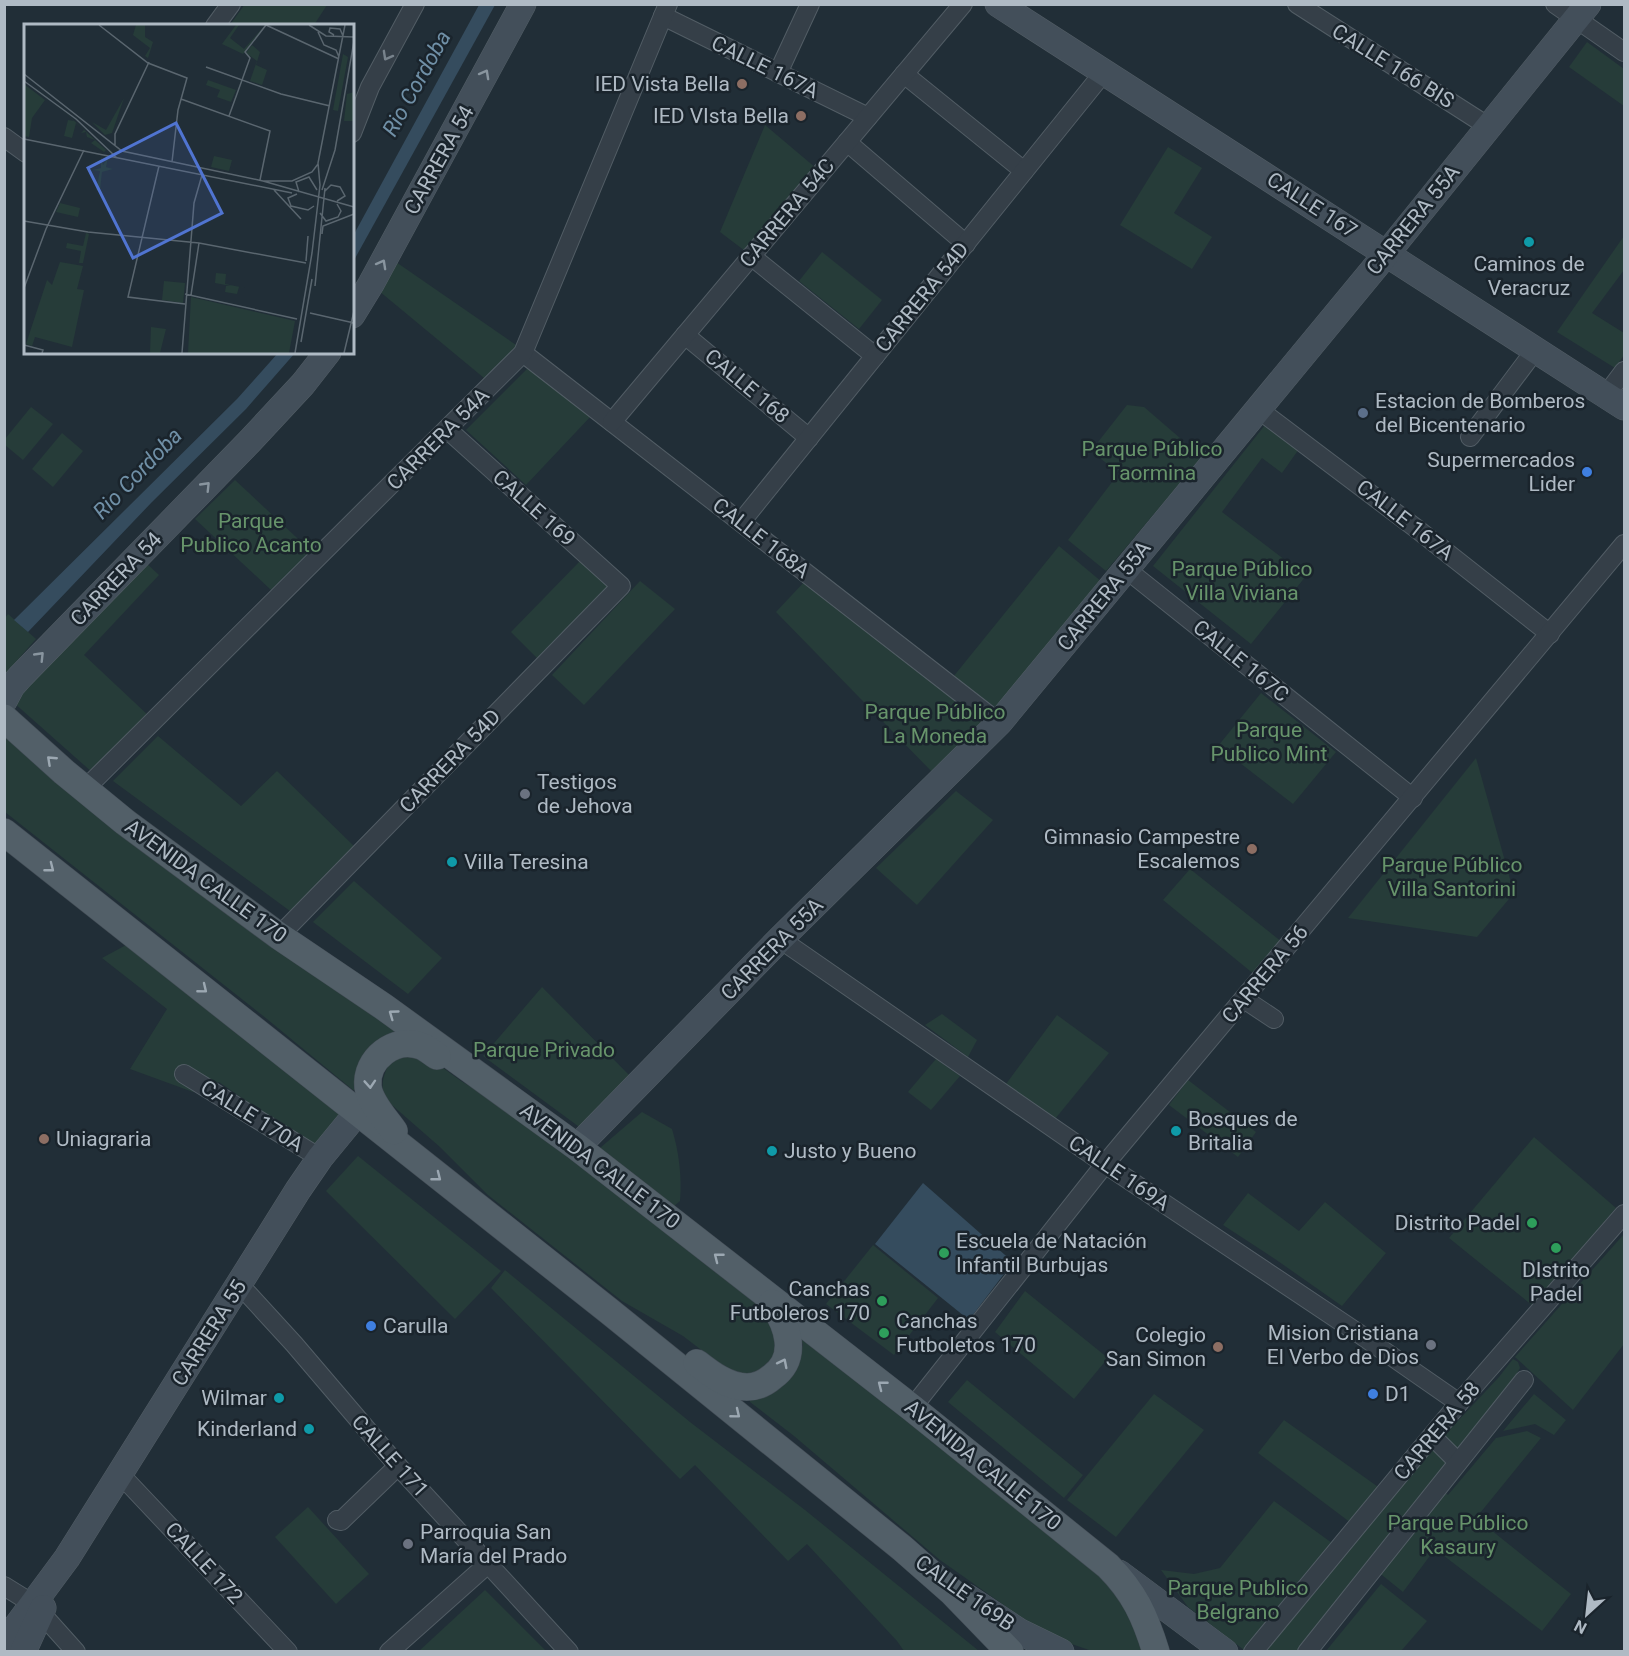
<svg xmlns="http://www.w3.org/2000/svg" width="1629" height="1656" font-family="Roboto,sans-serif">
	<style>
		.green { fill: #263c39 }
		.water { fill: #354c5e }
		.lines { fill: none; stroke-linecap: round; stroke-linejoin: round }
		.street-casing { stroke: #525d65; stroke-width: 20 }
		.secondary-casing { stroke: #525d65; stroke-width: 27 }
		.primary-casing { stroke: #414b54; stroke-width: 28 }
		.street { stroke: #353f48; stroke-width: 18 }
		.secondary { stroke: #434f5a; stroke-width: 26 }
		.primary { stroke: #525f68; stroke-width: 27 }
		.oneway { stroke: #78838c }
		.oneway2 { stroke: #89959f }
		.oneway3 { stroke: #9ca8b2 }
		.education-dot { fill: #8d6e63; stroke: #1a242c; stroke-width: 2 }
		.culture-dot { fill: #0f9aa8; stroke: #1a242c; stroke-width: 2 }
		.service-dot { fill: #5c6f8a; stroke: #1a242c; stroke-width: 2 }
		.shop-dot { fill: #3f7fe0; stroke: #1a242c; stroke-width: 2 }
		.worship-dot { fill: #6b7280; stroke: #1a242c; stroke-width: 2 }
		.leisure-dot { fill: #2e9e5b; stroke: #1a242c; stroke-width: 2 }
		.labels { text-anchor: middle; stroke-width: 5; stroke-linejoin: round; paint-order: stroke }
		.street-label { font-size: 21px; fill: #afbac4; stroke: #1a242c }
		.poi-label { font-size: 21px; fill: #afbac4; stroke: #1a242c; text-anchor: start }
		.park-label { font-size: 21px; fill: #67946b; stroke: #1a242c }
		.water-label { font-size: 22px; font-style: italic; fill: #7090a7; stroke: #1a242c }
		.inset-road { fill: none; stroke: #5a666f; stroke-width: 1.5 }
		.view { fill: #5074d1; fill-opacity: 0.15; stroke: #5074d1; stroke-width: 3 }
		.inset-edge { fill: none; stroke: #afbac4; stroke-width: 3 }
	</style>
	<rect width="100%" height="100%" fill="#212e37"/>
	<g class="green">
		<polygon points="245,4 327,4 327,5 314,25 230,25"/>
		<polygon points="1587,42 1624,69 1624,106 1569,67"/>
		<polygon points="765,125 816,168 745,251 720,232"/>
		<polygon points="1168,147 1202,168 1174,213 1212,237 1192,269 1120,225"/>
		<polygon points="1624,236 1624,270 1592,313 1624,333 1624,355 1615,368 1557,332"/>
		<polygon points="822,252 882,300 859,329 799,281"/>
		<polygon points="396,262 519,347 484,378 379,291"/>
		<polygon points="529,367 592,415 526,485 466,430"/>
		<polygon points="1127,405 1144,407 1202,457 1106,571 1068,540 1119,473 1091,451"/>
		<polygon points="31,407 53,424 23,460 5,445 5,439"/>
		<polygon points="1265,425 1299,449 1282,473 1262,458 1222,512 1306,576 1251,644 1153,566"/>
		<polygon points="62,433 83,451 53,487 32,469"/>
		<polygon points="235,480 311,551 271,590 195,519"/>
		<polygon points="1059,546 1102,582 998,709 953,677"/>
		<polygon points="581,560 608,586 537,658 511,632"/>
		<polygon points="146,563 159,575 84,655 150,717 93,773 13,702"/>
		<polygon points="806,580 989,721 936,776 776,612"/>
		<polygon points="640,581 675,609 584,705 552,675"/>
		<polygon points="8,614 36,639 5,674 5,618"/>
		<polygon points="1261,693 1336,752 1293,804 1218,746"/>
		<polygon points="4,729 402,1026 357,1090 353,1090 267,1019 5,812"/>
		<polygon points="158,736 241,806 277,771 357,849 294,914 113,781"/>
		<polygon points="1476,758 1514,893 1477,937 1348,918"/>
		<polygon points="956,791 993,820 917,905 876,868"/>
		<polygon points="1190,869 1282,942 1255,975 1163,900"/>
		<polygon points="354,881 442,958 408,994 313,922"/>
		<polygon points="128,944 348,1115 317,1150 219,1082 193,1092 130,1069 167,1009 102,958"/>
		<polygon points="542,987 633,1079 582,1129 483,1056"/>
		<polygon points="942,1014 977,1040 968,1057 925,1025"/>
		<polygon points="1057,1015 1109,1053 1055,1119 1006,1084"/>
		<path d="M393 1057H428L461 1081 513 1112 760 1305 777 1323 774 1359 758 1375H734L683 1336 622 1301 488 1195 440 1147 385 1099C379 1083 385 1071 393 1057Z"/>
		<polygon points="936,1059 960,1076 931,1110 908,1092"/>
		<polygon points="1188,1080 1256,1132 1238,1157 1169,1105"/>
		<path d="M642 1112 672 1129C679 1152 682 1177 680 1201L674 1206 600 1148Z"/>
		<polygon points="1534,1137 1616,1208 1533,1306 1449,1238"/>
		<polygon points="358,1156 501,1271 455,1319 326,1191"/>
		<polygon points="1248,1193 1299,1231 1325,1202 1386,1253 1342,1306 1275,1259 1223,1225"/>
		<polygon points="1624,1234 1624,1344 1573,1410 1515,1357"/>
		<polygon points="873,1245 938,1298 894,1355 826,1304"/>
		<polygon points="505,1270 690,1422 805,1510 979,1651 904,1651 897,1641 807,1544 788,1561 695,1465 680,1479 491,1288"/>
		<polygon points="1025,1291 1108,1358 1074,1399 995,1332"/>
		<polygon points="800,1335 1042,1522 1119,1594 1144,1651 1092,1651 1060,1640 1021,1617 940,1560 794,1436 750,1402 750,1399 800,1357 803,1345"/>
		<polygon points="1513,1359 1518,1362 1520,1368 1504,1395 1457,1449 1442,1438 1499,1377"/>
		<polygon points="967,1380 1083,1475 1064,1498 948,1402"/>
		<polygon points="1154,1394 1204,1430 1116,1537 1067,1500"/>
		<polygon points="1534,1394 1566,1420 1554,1435 1535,1424 1503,1431"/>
		<polygon points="1284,1420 1381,1489 1351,1523 1258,1453"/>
		<polygon points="1527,1431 1541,1438 1476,1518 1571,1594 1542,1631 1435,1549 1403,1592 1377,1571 1438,1486 1448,1495 1496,1438"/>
		<polygon points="1432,1448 1449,1462 1302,1651 1267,1651 1264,1649 1405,1483"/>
		<polygon points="1274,1501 1332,1543 1244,1650 1188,1607 1161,1570 1194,1574 1220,1568"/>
		<polygon points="308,1507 369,1574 336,1604 275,1537"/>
		<polygon points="1381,1584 1427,1621 1401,1651 1326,1651"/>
		<polygon points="485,1590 546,1651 419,1651"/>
	</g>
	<g class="water">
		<polygon points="479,5 495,5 353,262 353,236"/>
		<polygon points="278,353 295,353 246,409 152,502 28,632 14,620 237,399"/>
		<polygon points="923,1183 1013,1262 969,1320 875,1244"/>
	</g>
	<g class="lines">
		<defs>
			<g id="street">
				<polyline points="1297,4 1489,127"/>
				<polyline points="1555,4 1624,52"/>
				<polyline points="663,16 868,117"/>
				<polyline points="215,26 231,4"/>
				<polyline points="778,73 810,4"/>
				<polyline points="904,74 1024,171"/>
				<polyline points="352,133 370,87 415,4"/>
				<polyline points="4,137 26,153"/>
				<polyline points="847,142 966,244"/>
				<polyline points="751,256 875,356"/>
				<polyline points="685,335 809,438"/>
				<polyline points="523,353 999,723"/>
				<polyline points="1606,395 1624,371"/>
				<polyline points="1258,409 1417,529 1550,634"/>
				<polyline points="612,422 963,4"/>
				<polyline points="1470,437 1536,349"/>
				<polyline points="741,522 1104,72"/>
				<polyline points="1126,569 1413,798"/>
				<polyline points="84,790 523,353 668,4"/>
				<polyline points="279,936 621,586 447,429"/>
				<polyline points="780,939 1105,1164 1361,1335 1459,1403"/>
				<polyline points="1244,999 1274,1019"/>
				<polyline points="184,1074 320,1158"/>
				<polyline points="239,1284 294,1344 398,1466 569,1652"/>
				<polyline points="912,1408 1105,1164 1624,544"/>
				<polyline points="1432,1436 1458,1462"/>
				<polyline points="120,1474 288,1652"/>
				<polyline points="337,1520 341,1521 398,1466"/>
				<polyline points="4,1586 33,1604 76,1652"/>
				<polyline points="389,1652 489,1563"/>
				<polyline points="1253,1652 1459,1403 1624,1214"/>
				<polyline points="1307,1652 1524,1380"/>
			</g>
			<g id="secondary">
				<polyline points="998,4 1624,407"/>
				<polyline points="352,315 371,284 523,4"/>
				<polyline points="4,701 12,686 20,677 250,441 303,384 328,352"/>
				<polyline points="577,1147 780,939 999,723 1387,253 1588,4"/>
				<polyline points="1119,1573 1225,1652"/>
				<polyline points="967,1597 1020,1632 1061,1652"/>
				<polyline points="4,1643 67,1558 298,1190 320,1158 357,1113"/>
				<polyline points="23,1652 43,1608"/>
			</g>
			<g id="primary">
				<path d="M4 718 64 772 125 822 279 936 384 1007 577 1147 912 1408 1108 1566C1134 1592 1145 1616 1156 1652"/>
				<polyline points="4,832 609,1311 902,1548 952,1592 1010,1652"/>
				<path d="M394 1131C385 1118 370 1103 368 1087 365 1059 395 1036 421 1046 427 1048 432 1053 437 1056"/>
				<path d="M697 1363C711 1374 728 1387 747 1387 757 1387 765 1383 772 1377 799 1358 788 1325 772 1303"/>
			</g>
		</defs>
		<use href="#street" class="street-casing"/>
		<use href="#secondary" class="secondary-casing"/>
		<use href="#primary" class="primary-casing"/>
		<use href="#street" class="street"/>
		<use href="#secondary" class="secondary"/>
		<use href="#primary" class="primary"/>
	</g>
	<defs><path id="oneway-chevron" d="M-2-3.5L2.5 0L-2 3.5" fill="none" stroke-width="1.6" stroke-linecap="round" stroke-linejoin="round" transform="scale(1.5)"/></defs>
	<use class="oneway" href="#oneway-chevron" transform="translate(387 56) rotate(119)"/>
	<g class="oneway2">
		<use href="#oneway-chevron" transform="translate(485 74) rotate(-61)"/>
		<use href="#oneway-chevron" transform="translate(382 264) rotate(-61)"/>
		<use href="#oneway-chevron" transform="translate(206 486) rotate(-46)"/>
		<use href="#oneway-chevron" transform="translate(40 656) rotate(-46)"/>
	</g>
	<g class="oneway3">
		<use href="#oneway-chevron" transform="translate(51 760) rotate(-137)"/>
		<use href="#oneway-chevron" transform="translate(50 868) rotate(38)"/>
		<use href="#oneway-chevron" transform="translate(203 989) rotate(39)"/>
		<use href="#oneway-chevron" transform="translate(393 1014) rotate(-144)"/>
		<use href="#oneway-chevron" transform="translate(370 1084) rotate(86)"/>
		<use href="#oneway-chevron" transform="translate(437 1177) rotate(38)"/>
		<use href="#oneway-chevron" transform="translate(718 1257) rotate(-142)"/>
		<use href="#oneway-chevron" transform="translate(783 1363) rotate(-63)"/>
		<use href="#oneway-chevron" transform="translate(882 1385) rotate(-142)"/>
		<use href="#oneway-chevron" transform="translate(736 1414) rotate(39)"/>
	</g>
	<g class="education-dot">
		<circle cx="742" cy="84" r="6"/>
		<circle cx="801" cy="116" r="6"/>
		<circle cx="1252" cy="849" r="6"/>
		<circle cx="44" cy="1139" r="6"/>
		<circle cx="1218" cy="1347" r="6"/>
	</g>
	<g class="culture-dot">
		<circle cx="1529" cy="242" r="6"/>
		<circle cx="452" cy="862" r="6"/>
		<circle cx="1176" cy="1131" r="6"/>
		<circle cx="772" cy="1151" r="6"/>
		<circle cx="279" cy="1398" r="6"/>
		<circle cx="309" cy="1429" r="6"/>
	</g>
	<circle class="service-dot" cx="1363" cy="413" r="6"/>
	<g class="shop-dot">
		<circle cx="1587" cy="472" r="6"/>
		<circle cx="371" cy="1326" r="6"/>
		<circle cx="1373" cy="1394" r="6"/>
	</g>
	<g class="worship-dot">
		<circle cx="525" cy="794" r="6"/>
		<circle cx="1431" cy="1345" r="6"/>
		<circle cx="408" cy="1544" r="6"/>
	</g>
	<g class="leisure-dot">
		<circle cx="1532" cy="1223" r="6"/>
		<circle cx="1556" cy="1248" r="6"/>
		<circle cx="944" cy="1253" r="6"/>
		<circle cx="882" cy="1301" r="6"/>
		<circle cx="884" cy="1333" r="6"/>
	</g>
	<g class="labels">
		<g class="street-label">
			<text transform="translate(1393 66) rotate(32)" y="7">CALLE 166 BIS</text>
			<text transform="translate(765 67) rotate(26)" y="7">CALLE 167A</text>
			<text transform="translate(439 160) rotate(-61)" y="7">CARRERA 54</text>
			<text transform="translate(1312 205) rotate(33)" y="7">CALLE 167</text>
			<text transform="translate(787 213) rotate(-50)" y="7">CARRERA 54C</text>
			<text transform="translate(1413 220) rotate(-51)" y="7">CARRERA 55A</text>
			<text transform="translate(922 297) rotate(-51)" y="7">CARRERA 54D</text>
			<text transform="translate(747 386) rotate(40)" y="7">CALLE 168</text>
			<text transform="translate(438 439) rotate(-45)" y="7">CARRERA 54A</text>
			<text transform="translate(534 508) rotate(42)" y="7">CALLE 169</text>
			<text transform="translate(1405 520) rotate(38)" y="7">CALLE 167A</text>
			<text transform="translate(761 538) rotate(38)" y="7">CALLE 168A</text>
			<text transform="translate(116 579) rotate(-46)" y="7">CARRERA 54</text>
			<text transform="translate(1104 596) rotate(-51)" y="7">CARRERA 55A</text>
			<text transform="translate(1241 661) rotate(39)" y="7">CALLE 167C</text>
			<text transform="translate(450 761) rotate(-46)" y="7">CARRERA 54D</text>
			<text transform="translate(206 881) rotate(36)" y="7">AVENIDA CALLE 170</text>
			<text transform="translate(772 949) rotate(-45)" y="7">CARRERA 55A</text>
			<text transform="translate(1265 974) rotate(-50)" y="7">CARRERA 56</text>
			<text transform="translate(252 1116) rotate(32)" y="7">CALLE 170A</text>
			<text transform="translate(600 1166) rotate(37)" y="7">AVENIDA CALLE 170</text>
			<text transform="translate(1119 1173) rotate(34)" y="7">CALLE 169A</text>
			<text transform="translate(209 1333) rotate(-58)" y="7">CARRERA 55</text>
			<text transform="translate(1437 1431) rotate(-50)" y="7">CARRERA 58</text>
			<text transform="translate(390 1456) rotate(48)" y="7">CALLE 171</text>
			<text transform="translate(983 1465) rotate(39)" y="7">AVENIDA CALLE 170</text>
			<text transform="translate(204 1563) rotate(47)" y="7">CALLE 172</text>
			<text transform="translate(965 1593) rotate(35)" y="7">CALLE 169B</text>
		</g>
		<g class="poi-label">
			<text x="730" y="91" text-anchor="end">IED Vista Bella</text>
			<text x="789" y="123" text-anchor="end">IED VIsta Bella</text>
			<text x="1529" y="271" text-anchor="middle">Caminos de<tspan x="1529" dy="24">Veracruz</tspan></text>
			<text x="1375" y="408">Estacion de Bomberos<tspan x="1375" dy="24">del Bicentenario</tspan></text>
			<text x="1575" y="467" text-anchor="end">Supermercados<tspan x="1575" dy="24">Lider</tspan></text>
			<text x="537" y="789">Testigos<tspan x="537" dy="24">de Jehova</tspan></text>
			<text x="1240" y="844" text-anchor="end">Gimnasio Campestre<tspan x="1240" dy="24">Escalemos</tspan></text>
			<text x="464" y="869">Villa Teresina</text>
			<text x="1188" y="1126">Bosques de<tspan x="1188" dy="24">Britalia</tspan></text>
			<text x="56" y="1146">Uniagraria</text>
			<text x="784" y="1158">Justo y Bueno</text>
			<text x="1520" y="1230" text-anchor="end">Distrito Padel</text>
			<text x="956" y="1248">Escuela de Natación<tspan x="956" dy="24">Infantil Burbujas</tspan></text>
			<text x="1556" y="1277" text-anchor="middle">DIstrito<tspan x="1556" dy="24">Padel</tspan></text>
			<text x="870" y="1296" text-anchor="end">Canchas<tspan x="870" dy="24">Futboleros 170</tspan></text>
			<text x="896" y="1328">Canchas<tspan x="896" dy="24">Futboletos 170</tspan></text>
			<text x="383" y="1333">Carulla</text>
			<text x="1419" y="1340" text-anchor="end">Mision Cristiana<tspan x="1419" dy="24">El Verbo de Dios</tspan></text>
			<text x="1206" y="1342" text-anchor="end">Colegio<tspan x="1206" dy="24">San Simon</tspan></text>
			<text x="1385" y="1401">D1</text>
			<text x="267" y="1405" text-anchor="end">Wilmar</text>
			<text x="297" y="1436" text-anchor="end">Kinderland</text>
			<text x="420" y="1539">Parroquia San<tspan x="420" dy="24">María del Prado</tspan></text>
		</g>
		<g class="park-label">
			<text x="1152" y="456">Parque Público<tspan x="1152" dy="24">Taormina</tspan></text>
			<text x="251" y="528">Parque<tspan x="251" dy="24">Publico Acanto</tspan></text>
			<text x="1242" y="576">Parque Público<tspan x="1242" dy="24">Villa Viviana</tspan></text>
			<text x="935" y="719">Parque Público<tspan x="935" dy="24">La Moneda</tspan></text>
			<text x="1269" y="737">Parque<tspan x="1269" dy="24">Publico Mint</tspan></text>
			<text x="1452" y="872">Parque Público<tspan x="1452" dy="24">Villa Santorini</tspan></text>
			<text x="544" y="1057">Parque Privado</text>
			<text x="1458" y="1530">Parque Público<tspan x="1458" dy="24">Kasaury</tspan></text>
			<text x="1238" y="1595">Parque Publico<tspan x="1238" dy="24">Belgrano</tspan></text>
		</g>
		<g class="water-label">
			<text transform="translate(416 83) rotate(-61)" y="8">Rio Cordoba</text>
			<text transform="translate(137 473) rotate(-46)" y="8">Rio Cordoba</text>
		</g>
	</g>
	<g transform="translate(24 24)">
		<rect width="330" height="330" fill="#212e37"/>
		<path d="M112 1H121V13L129 18 124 34 121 32 126 24 109 11ZM212 1H215L206 14 220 25 241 1 219 30 198 20ZM228 21 236 28 232 41 243 46 238 61 226 57 233 37 222 29ZM319 30 324 33 314 87 309 86ZM184 56 212 66 207 78 193 73 196 66 182 61ZM0 60 21 76 8 94 5 113 0 112ZM330 68V97H320L323 70ZM100 74 88 109 81 111 68 98 82 106ZM33 81 82 126 80 128 67 119 71 116 63 113 62 108 57 109 60 106 52 99 48 114 40 112 44 96 50 97ZM77 132 79 141 84 134 82 143 89 145 78 148 76 167 72 166 76 147 68 146 77 144ZM190 132 208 136 205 147 187 143ZM36 179 56 184 54 193 32 188ZM62 209 65 210 59 239H55L57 227 42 224 43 219 59 222ZM36 238 59 242 53 265 60 266 48 323 11 313 8 322 2 320 23 256 28 261ZM192 249 202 250 201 260 221 264 215 263 213 270 201 268 202 262H207L191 259ZM140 257 161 259 159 279 138 276ZM167 273 271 297 265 329H164ZM127 303 142 305 136 329H126Z" fill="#263c39"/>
		<path class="inset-road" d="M75 1 124 39 163 54 154 86 148 138M285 1 302 12 330 13M294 8 300 21 312 26 315 33M310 11 305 8 306 4 316 5 319 12M182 43 257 70 306 82M0 50 98 127 239 157 330 183M0 57 52 95 93 134M157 75 246 107 236 156M205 92 226 34 221 28 242 1 315 35M0 115 268 169M91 121V110L125 38M135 142 104 273 161 280M239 157H268L288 148 294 140M250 166 277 195M298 166 311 126 330 17M301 167 307 161 316 163 321 172 313 177M275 168 272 158 285 153 293 166M273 170 264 174 267 182 284 186 290 182M296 189 302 197 314 193 317 187 313 180M0 197 64 208 175 219 282 239M298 210 299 202 330 190M282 237 284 212M291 262 301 164M0 264 22 205 60 126M161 270 273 295M167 271 175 219M286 289 330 299M277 318 288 255M0 321 19 326 18 329M158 329 170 179 178 151M271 329 288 229 296 161 294 139 321 1M320 329 330 287"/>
		<path class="view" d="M152 99 198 189 109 234 64 144Z"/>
		<rect width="330" height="330" class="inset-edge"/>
	</g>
	<rect width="1629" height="1656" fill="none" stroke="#afbac4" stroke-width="12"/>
	<g transform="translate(1587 1614) rotate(207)" stroke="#1a242c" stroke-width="4.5" paint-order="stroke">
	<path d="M0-4.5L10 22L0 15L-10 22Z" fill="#afbac4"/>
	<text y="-9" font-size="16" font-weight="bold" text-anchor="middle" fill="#afbac4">N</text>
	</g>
</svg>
